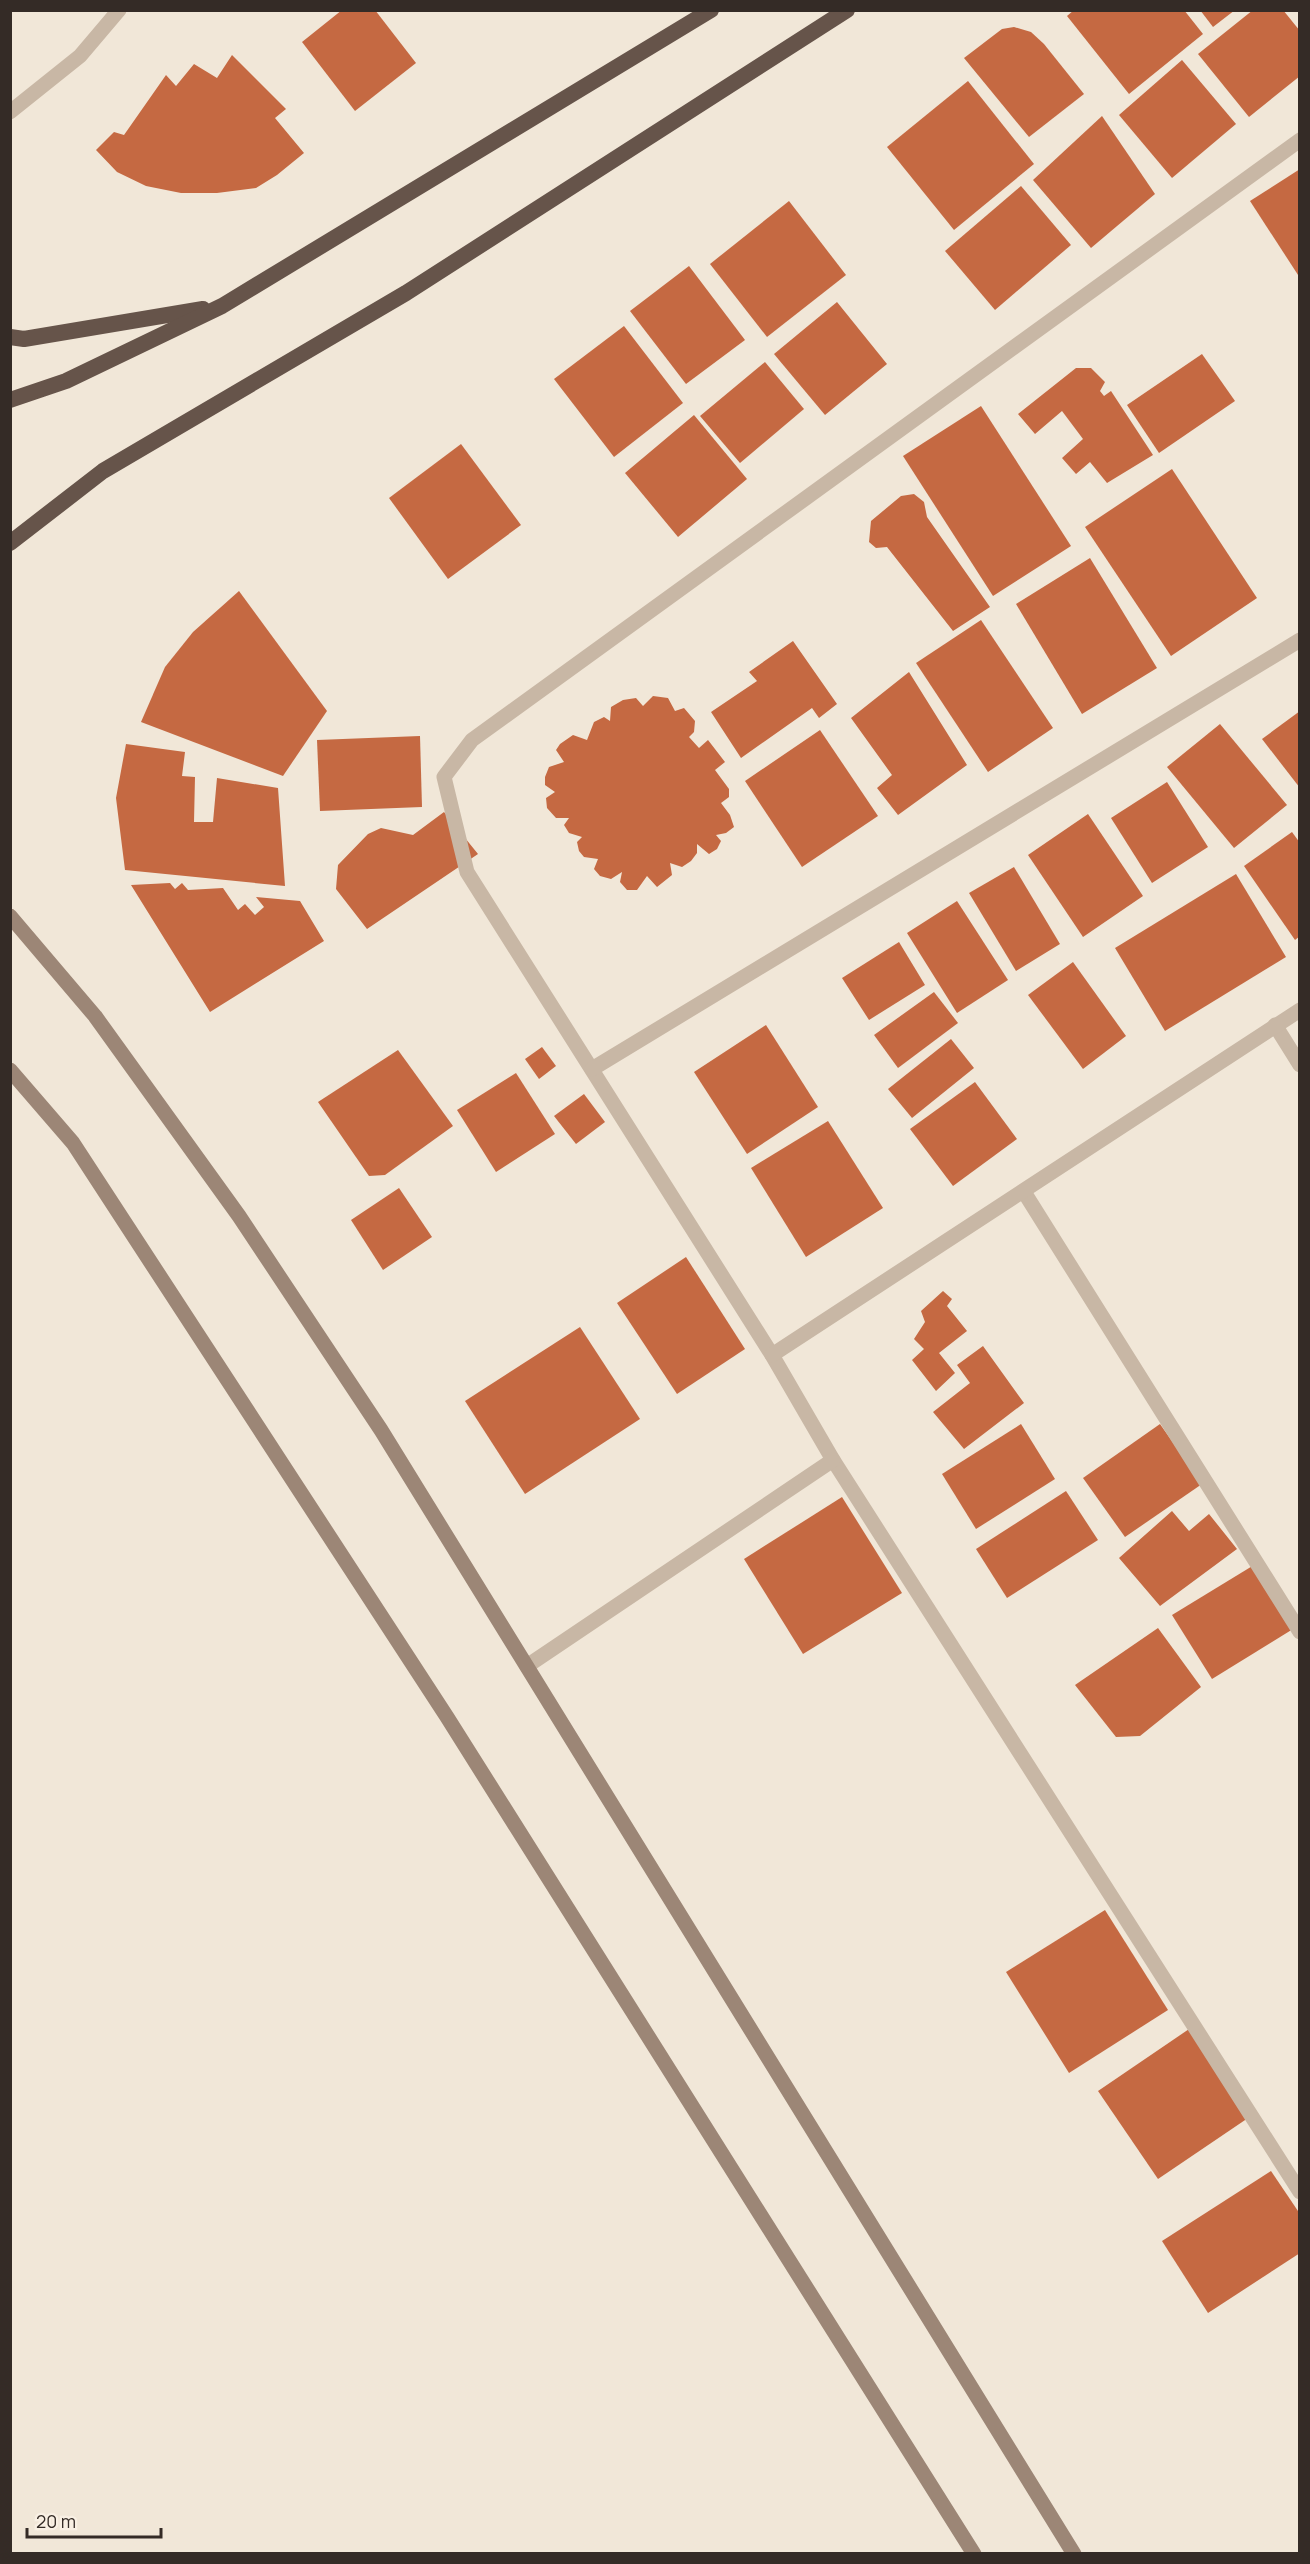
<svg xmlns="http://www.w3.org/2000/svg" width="1310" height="2564" font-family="Manrope,sans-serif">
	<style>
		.building { fill: #c56942 }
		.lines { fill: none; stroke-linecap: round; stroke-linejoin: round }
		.minor { stroke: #c8b7a5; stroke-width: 15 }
		.secondary { stroke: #9c8676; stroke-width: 15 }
		.trunk { stroke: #66544a; stroke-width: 16 }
	</style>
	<rect width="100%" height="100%" fill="#f1e7d8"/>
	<g class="building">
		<polygon points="342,10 375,10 416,63 355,111 302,42"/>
		<polygon points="1074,10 1184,10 1203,34 1129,94 1067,16"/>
		<polygon points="1200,10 1235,10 1213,27"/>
		<polygon points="1253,10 1283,10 1300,31 1300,76 1249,117 1198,54"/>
		<polygon points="1014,27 1031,32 1044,44 1084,94 1029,137 964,58 1002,29"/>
		<polygon points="232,55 286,109 275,118 304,153 277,175 256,188 217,193 181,193 146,186 117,172 96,150 114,132 124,135 166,75 176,86 194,64 217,78"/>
		<polygon points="1182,60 1236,124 1172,178 1119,115"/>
		<polygon points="968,81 1034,164 954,230 887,147"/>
		<polygon points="1102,116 1155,194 1091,248 1033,180"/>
		<polygon points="1300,169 1300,278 1250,201"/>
		<polygon points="1021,186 1071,245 995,310 945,251"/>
		<polygon points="789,201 846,275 767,337 710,264"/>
		<polygon points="689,266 745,340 686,384 630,311"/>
		<polygon points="837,302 887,364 825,415 774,354"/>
		<polygon points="624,326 683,403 614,457 554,379"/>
		<polygon points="1202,354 1235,401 1159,453 1127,405"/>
		<polygon points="765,362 804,409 740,463 700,416"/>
		<polygon points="1076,368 1091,368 1105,382 1100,391 1104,396 1111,391 1153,455 1107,483 1090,462 1076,474 1062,458 1083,439 1062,411 1035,434 1018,414"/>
		<polygon points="981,406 1071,546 993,596 903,456"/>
		<polygon points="694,415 747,479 678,537 625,473"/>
		<polygon points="461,444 521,525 448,579 389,498"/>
		<polygon points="1172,469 1257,598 1171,656 1085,527"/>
		<polygon points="914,494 924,502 927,517 990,607 953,631 887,547 876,548 869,542 871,521 901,496"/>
		<polygon points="1090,558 1157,668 1082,714 1016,604"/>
		<polygon points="239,591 327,711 283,776 141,722 165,667 193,632"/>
		<polygon points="981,620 1053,728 988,772 916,663"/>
		<polygon points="793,641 837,704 819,718 812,708 741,758 711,712 757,681 749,672"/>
		<polygon points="909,672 967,765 898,815 877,788 892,775 851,718"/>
		<polygon points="653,696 668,698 675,711 684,708 695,721 694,732 689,737 699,748 708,740 725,762 715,770 729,789 729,797 721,803 730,815 734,827 726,833 716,835 721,841 717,849 709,854 697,844 697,853 691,861 682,867 670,863 672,875 657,887 647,876 637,890 627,890 620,882 622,872 611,879 600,876 594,869 598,859 584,857 579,851 577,842 582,837 569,833 564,825 569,818 556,818 547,808 546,798 555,792 545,785 545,777 549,767 564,762 556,750 560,744 573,735 587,740 594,722 604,717 610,721 611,707 623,700 636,698 643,706"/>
		<polygon points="1300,711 1300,788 1262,739"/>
		<polygon points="1220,724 1287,805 1234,848 1167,767"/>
		<polygon points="820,730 878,816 802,867 745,781"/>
		<polygon points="420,736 422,807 320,811 317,740"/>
		<polygon points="126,744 185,752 182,776 195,777 194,822 213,822 217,778 278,788 285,886 125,870 116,798"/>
		<polygon points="1167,782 1208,847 1152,883 1111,818"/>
		<polygon points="444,812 478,854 367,929 336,889 338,865 368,834 381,828 413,835"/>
		<polygon points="1088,814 1143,896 1083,937 1028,855"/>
		<polygon points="1292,832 1300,843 1300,936 1295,940 1244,866"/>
		<polygon points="1014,867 1060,944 1016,971 969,893"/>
		<polygon points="1236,874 1286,957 1165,1031 1115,948"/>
		<polygon points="170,883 175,889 182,883 188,890 223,888 238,910 245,904 255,915 264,907 256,897 300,901 324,941 210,1012 131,885"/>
		<polygon points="957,901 1008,980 957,1013 907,933"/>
		<polygon points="899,942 925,985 869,1020 842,978"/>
		<polygon points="1073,962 1126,1036 1083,1069 1028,995"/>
		<polygon points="934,992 958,1023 898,1068 874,1035"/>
		<polygon points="766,1025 818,1107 747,1154 694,1072"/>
		<polygon points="951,1039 974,1068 912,1118 888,1089"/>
		<polygon points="542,1047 556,1066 539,1079 525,1059"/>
		<polygon points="398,1050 453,1126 385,1175 369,1176 318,1102"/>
		<polygon points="516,1073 555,1134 496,1172 457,1110"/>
		<polygon points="975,1082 1017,1139 953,1186 910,1129"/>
		<polygon points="584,1094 605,1122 576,1144 554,1116"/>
		<polygon points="828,1121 883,1208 806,1257 751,1168"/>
		<polygon points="399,1188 432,1237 383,1270 351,1220"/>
		<polygon points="686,1257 745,1349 677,1394 617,1303"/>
		<polygon points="943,1291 952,1299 947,1306 967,1331 939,1353 955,1373 936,1391 912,1360 924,1349 914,1339 925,1322 921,1311"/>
		<polygon points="580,1327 640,1419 525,1494 465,1401"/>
		<polygon points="983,1346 1024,1403 964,1449 933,1412 970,1383 957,1365"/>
		<polygon points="1021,1424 1055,1479 976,1529 942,1474"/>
		<polygon points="1160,1424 1202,1484 1125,1537 1083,1478"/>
		<polygon points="1066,1491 1098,1540 1007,1598 976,1549"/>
		<polygon points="842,1497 902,1593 803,1654 744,1559"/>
		<polygon points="1172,1511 1189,1531 1209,1514 1237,1549 1160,1606 1119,1558"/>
		<polygon points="1254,1565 1293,1629 1212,1679 1172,1615"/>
		<polygon points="1158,1628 1201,1687 1140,1736 1116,1737 1075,1685"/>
		<polygon points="1105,1910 1168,2010 1069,2073 1006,1972"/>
		<polygon points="1192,2027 1251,2116 1158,2179 1098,2091"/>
		<polygon points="1271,2171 1300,2214 1300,2253 1208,2313 1162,2241"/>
	</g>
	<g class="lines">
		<g class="minor">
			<polyline points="10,112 80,56 119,10"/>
			<polyline points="1300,140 472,740 444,777 467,872 772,1355 833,1460 1300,2192"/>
			<polyline points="1275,1025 1300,1065"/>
			<polyline points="592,1069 1300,640"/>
			<polyline points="1024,1192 1300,1632"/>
			<polyline points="772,1355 1300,1010"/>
			<polyline points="527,1666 833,1460"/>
		</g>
		<g class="secondary">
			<polyline points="10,916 95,1016 239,1216 381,1430 1074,2554"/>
			<polyline points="10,1070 73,1143 447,1717 974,2554"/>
		</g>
		<g class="trunk">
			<polyline points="10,337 24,339 203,309"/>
			<polyline points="10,400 66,381 222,306 711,10"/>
			<polyline points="10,543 103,471 406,293 847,10"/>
		</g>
	</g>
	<rect width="1310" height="2564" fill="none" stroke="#342b26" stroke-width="24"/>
	<path d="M27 2528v9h134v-9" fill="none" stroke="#342b26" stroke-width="3"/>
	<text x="36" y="2528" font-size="18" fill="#342b26" stroke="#f9f0e4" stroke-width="4.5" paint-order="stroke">20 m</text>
</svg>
